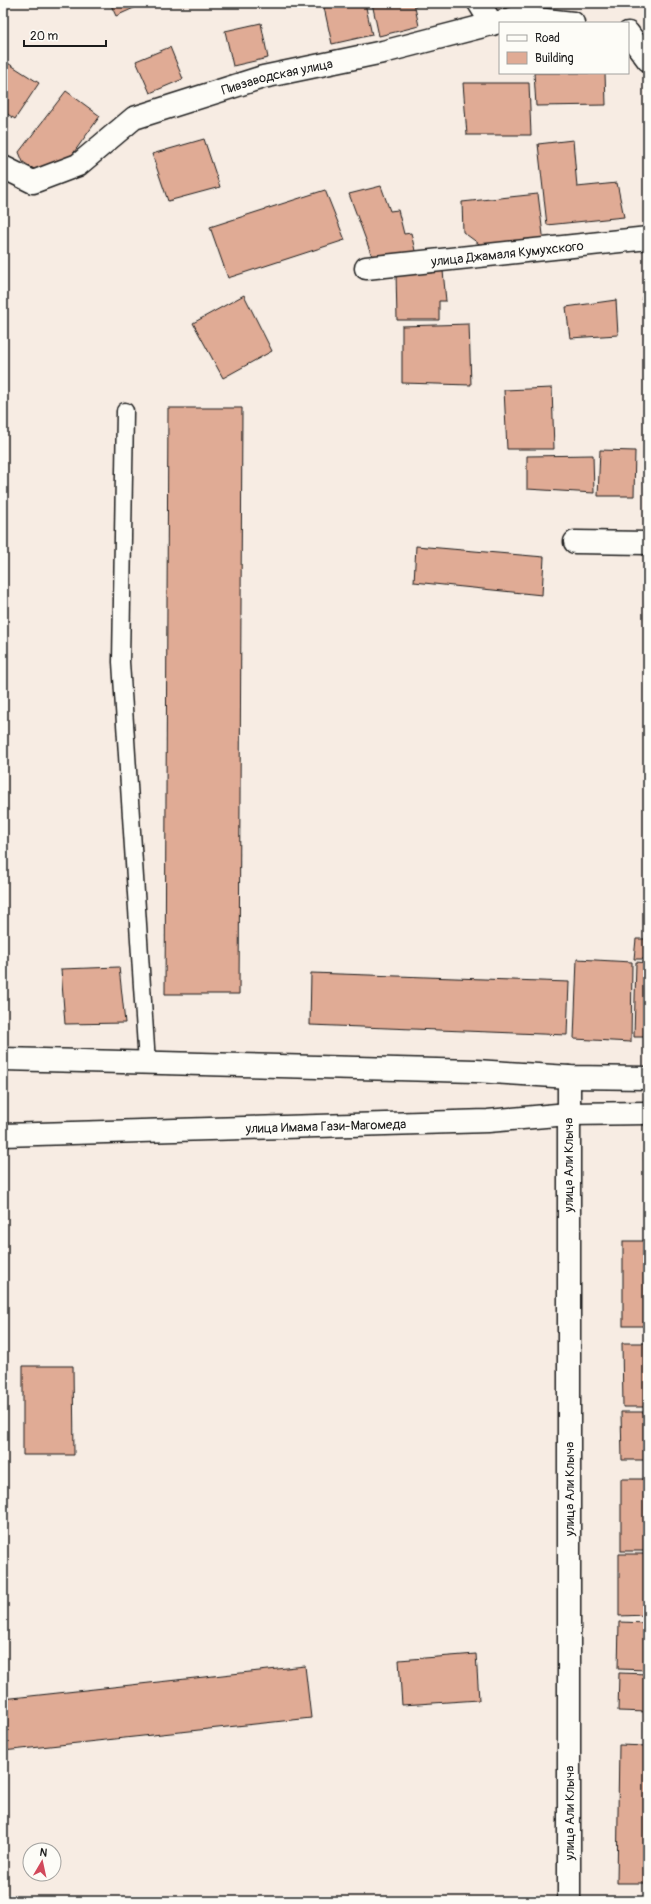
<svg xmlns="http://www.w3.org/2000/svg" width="651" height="1904" font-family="Pangolin,sans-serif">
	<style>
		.building { fill: #e0ab95; stroke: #1c1c1c }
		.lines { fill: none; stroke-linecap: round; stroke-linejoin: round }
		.lane-casing { stroke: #1c1c1c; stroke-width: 19 }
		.street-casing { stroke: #1c1c1c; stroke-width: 25 }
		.secondary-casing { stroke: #1c1c1c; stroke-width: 25 }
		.lane { stroke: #fdfcf7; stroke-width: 16 }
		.street { stroke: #fdfcf7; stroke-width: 22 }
		.secondary { stroke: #fdfcf7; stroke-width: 22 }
		.labels { text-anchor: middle; stroke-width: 3; stroke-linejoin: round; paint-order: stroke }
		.street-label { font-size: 13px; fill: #1c1c1c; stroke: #fdfcf7 }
	</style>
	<rect width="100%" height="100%" fill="#f7ece3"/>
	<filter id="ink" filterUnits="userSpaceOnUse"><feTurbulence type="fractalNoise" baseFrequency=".025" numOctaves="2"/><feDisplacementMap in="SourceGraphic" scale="8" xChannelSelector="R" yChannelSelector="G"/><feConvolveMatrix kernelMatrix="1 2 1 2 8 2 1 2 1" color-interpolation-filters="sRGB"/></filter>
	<g filter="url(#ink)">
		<g class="building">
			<polygon points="110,3 145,3 116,16"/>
			<polygon points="323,3 365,3 372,35 332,44"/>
			<polygon points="372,3 414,3 419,26 379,36"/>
			<polygon points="261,23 268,58 233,66 225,31"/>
			<polygon points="170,47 183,79 150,93 136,61"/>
			<polygon points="3,60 39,83 15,119 3,111"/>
			<polygon points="534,73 605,73 606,105 536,106"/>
			<polygon points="463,83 529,83 531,135 467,135"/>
			<polygon points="66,91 100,116 72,155 52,169 40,173 23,162 19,152"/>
			<polygon points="204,139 220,187 168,201 152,154"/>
			<polygon points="573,140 577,187 617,183 624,217 547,225 538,144"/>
			<polygon points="381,186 390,211 398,210 404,234 411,233 416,255 373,259 349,194"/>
			<polygon points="325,190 345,240 228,278 210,227"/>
			<polygon points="538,194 544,243 486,249 463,232 462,202"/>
			<polygon points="443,271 446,301 439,301 439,320 397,320 396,272"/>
			<polygon points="244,295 272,351 223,378 193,323"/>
			<polygon points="648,296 648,340 642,297"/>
			<polygon points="616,300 618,335 570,338 566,307"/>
			<polygon points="469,324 471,385 402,383 402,326"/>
			<polygon points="552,388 554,449 507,449 504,390"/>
			<polygon points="168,408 242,408 239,994 165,994"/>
			<polygon points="600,450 635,451 634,496 598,496"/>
			<polygon points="593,455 594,493 527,489 527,456"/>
			<polygon points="416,546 544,557 542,595 414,582"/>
			<polygon points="636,939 648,939 648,959 634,959"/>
			<polygon points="577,959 632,962 631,1042 574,1039"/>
			<polygon points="636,962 648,963 648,1037 634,1037"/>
			<polygon points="119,967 125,1023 65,1024 61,969"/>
			<polygon points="311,973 569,982 567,1035 310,1025"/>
			<polygon points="644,1144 648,1144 648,1187 645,1187"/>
			<rect x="623" y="1241" width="25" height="85"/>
			<polygon points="622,1343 648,1343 648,1407 623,1407"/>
			<polygon points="23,1366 73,1366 74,1455 23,1455"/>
			<polygon points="621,1412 648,1412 648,1460 622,1460"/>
			<rect x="621" y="1479" width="27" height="72"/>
			<polygon points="619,1554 648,1554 648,1615 619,1616"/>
			<polygon points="619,1622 648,1623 648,1670 618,1669"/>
			<polygon points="476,1654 479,1700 402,1705 399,1660"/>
			<polygon points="305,1666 311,1718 3,1751 3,1699"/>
			<polygon points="619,1673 648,1674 648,1712 618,1711"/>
			<polygon points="619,1745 648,1746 648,1883 617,1883"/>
		</g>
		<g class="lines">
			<defs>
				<polyline id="lane" points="125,411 121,662 147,1063"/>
				<g id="street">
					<polyline points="479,3 492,24"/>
					<polyline points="628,33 648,60"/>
					<path id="s1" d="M3 167 33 182 78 165 134 118 263 77 383 52 518 17 573 23"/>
					<path id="s2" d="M366 268 648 238"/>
					<polyline points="575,542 648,543"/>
					<polyline points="569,1077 569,1901"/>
				</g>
				<g id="secondary">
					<polyline points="3,1059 476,1071 569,1077 648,1078"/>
					<path id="s3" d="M3 1135 488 1121 568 1114 648 1113"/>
				</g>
			</defs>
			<use href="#lane" class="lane-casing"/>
			<use href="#street" class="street-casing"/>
			<use href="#secondary" class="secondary-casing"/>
			<use href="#lane" class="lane"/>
			<use href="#street" class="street"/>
			<use href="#secondary" class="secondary"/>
		</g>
	</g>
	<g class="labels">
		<g class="street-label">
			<text dy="5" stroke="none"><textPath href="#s1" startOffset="304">Пивзаводская улица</textPath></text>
			<text dy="5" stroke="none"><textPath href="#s2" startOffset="142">улица Джамаля Кумухского</textPath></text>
			<text dy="5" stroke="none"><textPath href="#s3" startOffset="323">улица Имама Гази-Магомеда</textPath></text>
			<text transform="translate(568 1165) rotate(-90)" y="5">улица Али Клыча</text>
			<text transform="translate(569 1489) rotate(-90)" y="5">улица Али Клыча</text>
			<text transform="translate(569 1813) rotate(-90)" y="5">улица Али Клыча</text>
		</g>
	</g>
	<rect width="651" height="1904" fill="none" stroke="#fdfcf7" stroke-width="16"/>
	<rect x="8" y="8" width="635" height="1888" fill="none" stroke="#1c1c1c" stroke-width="1.5" filter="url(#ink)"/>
	<rect x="499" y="22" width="130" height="52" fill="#fdfcf7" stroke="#a3a29f"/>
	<rect x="507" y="35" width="20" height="6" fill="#fdfcf7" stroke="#a3a29f"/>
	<text x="535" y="42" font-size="12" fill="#1c1c1c">Road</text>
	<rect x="507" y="52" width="20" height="12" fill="#e0ab95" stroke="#a3a29f"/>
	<text x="535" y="62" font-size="12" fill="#1c1c1c">Building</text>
	<g transform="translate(42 1862) rotate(9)"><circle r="19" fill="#fdfcf7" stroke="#a3a29f"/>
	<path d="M0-3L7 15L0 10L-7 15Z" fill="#d1495b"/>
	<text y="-6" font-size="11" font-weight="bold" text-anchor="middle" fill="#1c1c1c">N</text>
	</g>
	<path d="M24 40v6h82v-6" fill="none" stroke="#1c1c1c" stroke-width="2"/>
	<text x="30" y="40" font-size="12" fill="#1c1c1c" stroke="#fdfcf7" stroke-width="3" paint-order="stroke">20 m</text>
</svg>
